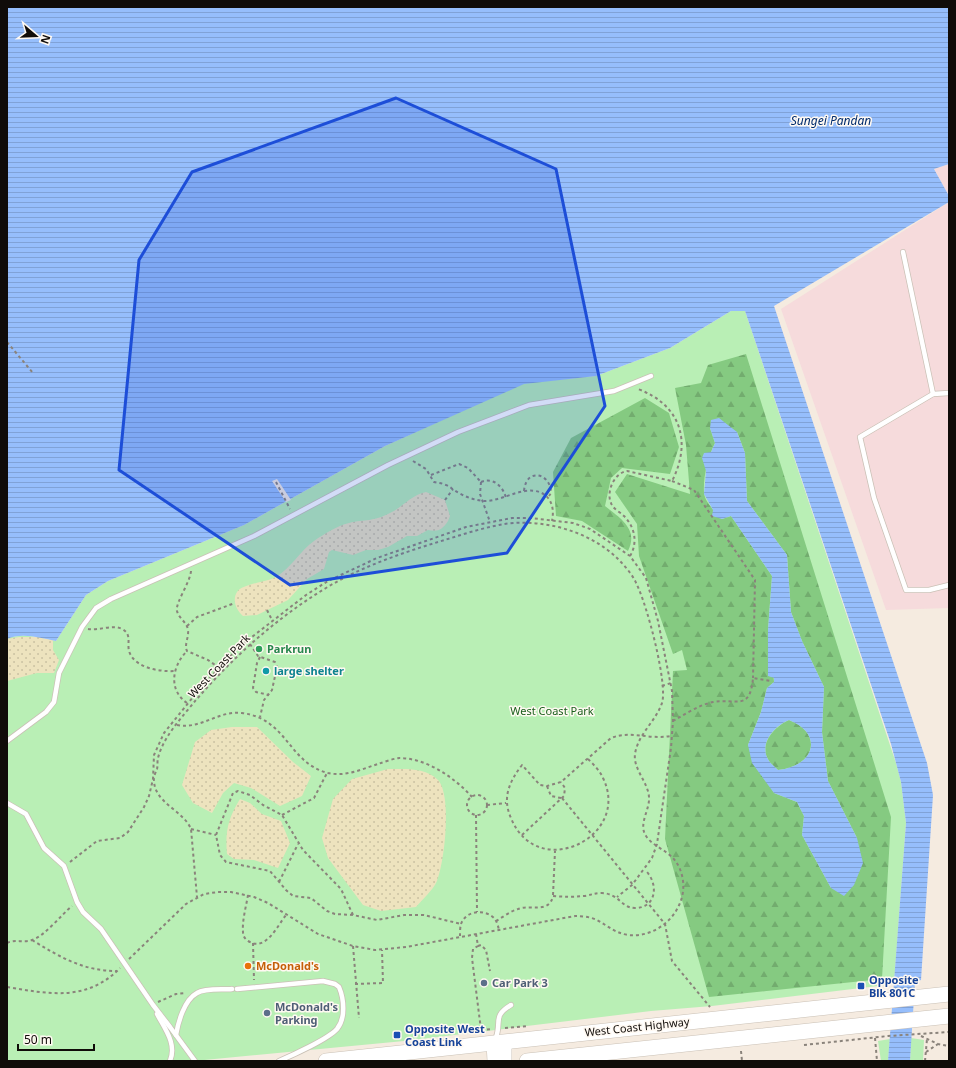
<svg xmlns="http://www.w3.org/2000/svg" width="956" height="1068" font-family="'Noto Sans',sans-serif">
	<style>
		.industrial { fill: #f6dbdc }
		.green { fill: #b9efb5 }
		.forest { fill: url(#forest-firs); fill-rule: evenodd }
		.sand { fill: url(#sand-dots) }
		.water { fill: url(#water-rules); fill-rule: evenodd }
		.pier { fill: #f5ebe0 }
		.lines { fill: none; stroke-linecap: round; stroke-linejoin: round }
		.service-casing { stroke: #cac1b6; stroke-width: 6 }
		.secondary-casing { stroke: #cac1b6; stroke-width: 14 }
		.trunk-casing { stroke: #cac1b6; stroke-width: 16 }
		.path { stroke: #8a837b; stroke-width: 2; stroke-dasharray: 3 3; stroke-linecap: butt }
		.service { stroke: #fff; stroke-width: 4.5 }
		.secondary { stroke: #fff; stroke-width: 13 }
		.trunk { stroke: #fff; stroke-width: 15 }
		.marked { fill: #1d4ed8; fill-opacity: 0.2; stroke: #1d4ed8; stroke-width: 3; stroke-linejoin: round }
		.leisure-dot { fill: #2e9e5b; stroke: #fff9f2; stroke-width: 1.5 }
		.culture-dot { fill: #0f9aa8; stroke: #fff9f2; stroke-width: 1.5 }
		.food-dot { fill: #e8710a; stroke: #fff9f2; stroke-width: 1.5 }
		.service-dot { fill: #5c6f8a; stroke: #fff9f2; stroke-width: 1.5 }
		.transit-dot { fill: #1a4fb4; stroke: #fff9f2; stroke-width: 1.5 }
		.labels { text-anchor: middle; stroke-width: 3; stroke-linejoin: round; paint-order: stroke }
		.leisure-label { font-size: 11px; font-weight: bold; fill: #27864d; stroke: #fff9f2; text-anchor: start }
		.street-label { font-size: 11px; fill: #100c09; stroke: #fff9f2 }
		.culture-label { font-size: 11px; font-weight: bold; fill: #0d838f; stroke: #fff9f2; text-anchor: start }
		.park-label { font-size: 11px; fill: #195f1a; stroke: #fff9f2 }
		.food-label { font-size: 11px; font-weight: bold; fill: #c56008; stroke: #fff9f2; text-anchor: start }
		.transit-label { font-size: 11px; font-weight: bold; fill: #164399; stroke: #fff9f2; text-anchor: start }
		.service-label { font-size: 11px; font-weight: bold; fill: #4e5e75; stroke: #fff9f2; text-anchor: start }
		.water-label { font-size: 12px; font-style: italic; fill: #002c6d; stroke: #fff9f2 }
	</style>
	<defs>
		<pattern id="forest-firs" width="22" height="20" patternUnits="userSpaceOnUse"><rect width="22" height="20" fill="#85ca81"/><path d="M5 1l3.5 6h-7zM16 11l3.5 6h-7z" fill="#72ac6e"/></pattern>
		<pattern id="sand-dots" width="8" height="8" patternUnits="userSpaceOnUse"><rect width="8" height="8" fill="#ede3be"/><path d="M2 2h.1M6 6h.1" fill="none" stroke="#cac2a2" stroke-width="1.8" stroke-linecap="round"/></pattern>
		<pattern id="water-rules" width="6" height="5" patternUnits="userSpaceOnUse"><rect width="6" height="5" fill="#96befc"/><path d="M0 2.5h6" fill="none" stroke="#80a2d7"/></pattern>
	</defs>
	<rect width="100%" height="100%" fill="#f5ebe0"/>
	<g class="industrial">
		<polygon points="949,164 949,196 934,169"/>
		<polygon points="949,202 949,608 886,610 781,309"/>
	</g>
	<g class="green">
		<path d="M731 311H745L896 763 901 782 906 823 894 984 712 1006 651 1011 404 1041 194 1061H7V639C22 632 41 638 56 641L86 595 108 581 244 525 385 446 524 383 596 376 670 348Z"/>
		<polygon points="911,1038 924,1040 923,1061 910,1061"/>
		<polygon points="890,1039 888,1061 881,1061 878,1041"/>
	</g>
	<g class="forest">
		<path d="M746 354 891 817 882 979 709 997 665 839 673 671 687 670 682 650 673 654 639 556 637 524 615 492 627 474 690 494 686 445 675 388 701 383 708 365ZM710 428 737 432 745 453 747 501 787 555 791 612 802 641 824 687 822 732 828 781 857 838 831 888 802 835 804 816 797 802 774 793 748 745 761 712 767 688 774 682 768 630 772 576 731 516 722 519C715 512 705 502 704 493 703 477 708 457 715 443Z"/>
		<path d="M645 398 669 413 679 447 670 474 622 468 611 478 605 506C620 518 639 529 628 551L582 521 556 516 553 472 571 438Z"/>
		<path d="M789 720C824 734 815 766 778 770 775 767 771 764 769 761 758 744 774 727 789 720Z"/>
	</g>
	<g class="sand">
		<path d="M426 492 445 500 450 516 448 521C442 530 438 532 428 530L417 536H407L388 547 378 550H366L353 555 332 550 329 552 324 569 307 579 288 600 257 615 243 616C236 610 232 600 237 592 242 584 267 582 276 577 291 568 300 551 314 541 324 534 337 526 349 523 365 519 373 522 390 513 403 507 411 495 426 492Z"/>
		<polygon points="19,637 37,637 53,640 53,650 59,660 54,673 37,673 7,681 7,639"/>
		<polygon points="232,727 257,727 293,762 311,776 302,796 280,806 251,788 234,783 223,793 212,813 193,803 182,785 195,742 211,730"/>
		<path d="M388 769C404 769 426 767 438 780 452 795 445 861 437 881 433 890 422 900 416 907L381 911 363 905 328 858 322 838 333 799 352 779Z"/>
		<path d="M240 799 250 803 262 814 281 821 290 843 278 868 254 860 234 859 227 854C225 831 228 819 240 799Z"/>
	</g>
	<g class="water">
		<path d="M7 7H949V164L934 169 949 196V202L774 306 927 763 933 795 921 980 915 982 910 1061H888L906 823 901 782 891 744 745 311H731L670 348 596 376 524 384 385 446 244 525 108 581 86 595 56 641C41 638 22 632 7 639Z"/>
		<path d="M719 418 737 432 745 453 747 501 787 555 791 612 802 641 824 687 822 732 828 781 857 838 863 863 854 885 844 896 831 888 802 835 804 816 797 802 774 793 752 763 748 745 761 712 767 688 774 682V678L768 676V630L772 576 731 516 722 519 712 516 713 510 704 494 706 471 702 458 704 453 711 452 715 443 710 428 711 420ZM789 720C824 734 815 766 778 770 775 767 771 764 769 761 758 744 774 726 789 720Z"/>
	</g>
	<polygon class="pier" points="277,479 291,500 286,502 272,481"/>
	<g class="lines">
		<defs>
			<g id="service">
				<polyline points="903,252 933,394 949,393"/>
				<polyline points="933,394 860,437 874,498 906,590 929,590 949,585"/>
				<polyline points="7,741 46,712 54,702 59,673 82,627 96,608 111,599 254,536 388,465 458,432 529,405 614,391 651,376"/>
				<polyline points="7,803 26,814 44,848 64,866 77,902 83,912 101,929 153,1005 170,1027 195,1061"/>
				<path d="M237 989 323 981 335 984 339 987C344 999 346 1018 337 1029 328 1039 293 1055 279 1061"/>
				<path d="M157 1014C165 1029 177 1044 170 1061"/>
				<path d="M176 1035C178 1023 184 1000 197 993 205 988 222 990 232 989"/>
				<path d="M495 1040C503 1022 491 1017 511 1005"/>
			</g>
			<g id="secondary">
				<polyline points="505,1042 505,1061"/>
				<polyline points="493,1043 494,1061"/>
			</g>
			<g id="trunk">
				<polyline points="326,1061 949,994"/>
				<polyline points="527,1061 949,1016"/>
			</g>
		</defs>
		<use href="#service" class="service-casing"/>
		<use href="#secondary" class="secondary-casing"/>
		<use href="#trunk" class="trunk-casing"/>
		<g class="path">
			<polyline points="7,342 33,373"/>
			<path d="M413 461 426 469 434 482C438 483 442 483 446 485 449 486 451 488 454 490 463 496 475 501 486 501 500 500 512 493 525 491 546 488 556 502 552 521"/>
			<polyline points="431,475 459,464 468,468 481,482"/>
			<polyline points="672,481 694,490 755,580 753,678"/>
			<polyline points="276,482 290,509"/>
			<polyline points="481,482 480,494 490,522"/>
			<path d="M481 482C493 477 503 486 506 498"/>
			<path d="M524 491C526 467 551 473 551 493L549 496"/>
			<polyline points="445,500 453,489"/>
			<path d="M630 556C638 543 635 527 624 516 620 512 613 509 611 503 606 492 614 473 627 471L672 481C692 442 681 405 638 389"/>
			<path d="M191 571C190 583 175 603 177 611 179 619 187 622 188 630 189 638 184 644 187 651L208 660 218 667"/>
			<polyline points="267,610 272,620"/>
			<polyline points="187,626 197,617 235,603"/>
			<path d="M88 629C99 631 112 624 122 629 132 634 127 643 129 651 134 668 160 672 175 671"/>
			<polyline points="250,644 258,656 275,662 277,667 272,690 264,700 260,717"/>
			<polyline points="260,657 257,663 253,688 256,692 269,695"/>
			<polyline points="662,686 671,683"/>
			<path d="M187 703C168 690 172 666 187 651"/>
			<path d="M673 721C685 714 699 705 713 702 736 698 750 712 753 678L771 681"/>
			<path d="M177 725C200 730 219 710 242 713 288 719 288 763 328 773 346 777 362 769 378 764 384 762 392 759 399 758 426 758 454 777 472 797"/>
			<path d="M588 759C594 765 600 771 603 778 632 837 537 883 511 818 502 798 509 782 522 765L540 785 547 786 561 782 611 738C631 730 648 740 671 736"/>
			<polyline points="547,786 551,796 561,798"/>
			<circle cx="477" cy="805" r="10"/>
			<polyline points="562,798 665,924 672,961 710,1007"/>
			<polyline points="487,805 506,803"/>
			<polyline points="282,815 314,798 327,773"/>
			<polyline points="476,815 477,912"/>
			<polyline points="191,829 216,835"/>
			<polyline points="522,835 564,796 565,788 561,782"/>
			<polyline points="70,862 97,841 120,838 128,832 144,807 149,796 153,779 154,755 164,733 202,686 239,647 306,595 328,581 377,558 466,527 512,518 531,518 573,523 590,529 630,556 646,578 658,621 672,691 673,721 671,748 662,809 657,844 652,858 632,885 617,897"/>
			<polyline points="279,882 298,844"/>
			<path d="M248 895C246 907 242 921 243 932 243 937 246 940 250 942 266 951 278 925 286 915"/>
			<polyline points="553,895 555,851"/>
			<polyline points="353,915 341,889 303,850 282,815 263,805 250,795 238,791 233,793 216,835 220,855 226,862 270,871 286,890 293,896 311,898 327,911 335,914 353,915 377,920 404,915 424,915 461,924"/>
			<path d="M496 921C503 917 511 911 518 909 531 904 549 914 553 896 564 897 574 897 584 896 591 895 595 893 602 893 620 894 621 908 635 908 657 908 659 883 645 870"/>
			<polyline points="476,934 478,946 473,949 472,958 481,1030"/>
			<path d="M460 936C460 933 460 927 461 924 466 910 485 909 494 918 497 921 498 926 499 930"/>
			<path d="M32 940C60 957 83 971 117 971"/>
			<path d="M7 943C15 939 24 943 32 940 45 936 61 915 72 906"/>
			<polyline points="253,943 254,980"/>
			<polyline points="353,946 359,1018"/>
			<polyline points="478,946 481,945 486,950 490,971"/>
			<path d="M129 959 186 904 204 894 218 892H231L254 897 268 903 318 934 353 946 375 950 406 947 575 916C582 916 591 917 597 920 608 926 615 933 628 935 664 939 695 901 679 867 671 850 655 849 646 836 638 824 650 810 649 797 648 782 633 769 635 754 638 734 656 721 662 703 668 684 647 605 637 585 633 575 625 566 617 558 588 530 538 517 499 525 478 529 458 536 438 542 402 553 364 566 331 585 280 615 235 655 196 700 183 716 163 737 158 758 157 761 158 765 157 769 156 772 153 777 154 780 154 803 183 810 191 829L197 897"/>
			<polyline points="355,984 383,983 382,950"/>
			<path d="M7 987C49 994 87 1002 120 968"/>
			<polyline points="158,1002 176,994 186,993"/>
			<polyline points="505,1028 528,1026"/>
			<polyline points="481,1030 492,1029"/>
			<polyline points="921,1036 938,1044 949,1046"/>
			<polyline points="875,1038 877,1061"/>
			<polyline points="804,1045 888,1036 949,1032"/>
			<polyline points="741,1051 742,1061"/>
			<polyline points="926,1052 938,1044"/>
			<polyline points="925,1061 927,1039"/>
		</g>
		<use href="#service" class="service"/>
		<use href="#secondary" class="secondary"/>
		<use href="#trunk" class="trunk"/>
	</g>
	<path class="marked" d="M396 98 556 169 605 406 507 553 290 585 119 470 139 260 192 172Z"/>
	<circle class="leisure-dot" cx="259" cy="649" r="4"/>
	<circle class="culture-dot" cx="266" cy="671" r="4"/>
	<circle class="food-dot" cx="248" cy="966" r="4"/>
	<g class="service-dot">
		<circle cx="484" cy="983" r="4"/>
		<circle cx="267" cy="1013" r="4"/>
	</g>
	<g class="transit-dot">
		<rect x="857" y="982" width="8" height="8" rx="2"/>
		<rect x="393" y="1031" width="8" height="8" rx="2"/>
	</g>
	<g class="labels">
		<g class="leisure-label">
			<text x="267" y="653">Parkrun</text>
		</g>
		<g class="street-label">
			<text transform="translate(219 666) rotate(-46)" y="4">West Coast Park</text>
			<text transform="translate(637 1027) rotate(-6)" y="4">West Coast Highway</text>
		</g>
		<g class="culture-label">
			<text x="274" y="675">large shelter</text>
		</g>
		<g class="park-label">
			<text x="552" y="715">West Coast Park</text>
		</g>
		<g class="food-label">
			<text x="256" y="970">McDonald's</text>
		</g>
		<g class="transit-label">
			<text x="869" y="984">Opposite<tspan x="869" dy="13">Blk 801C</tspan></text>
			<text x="405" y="1033">Opposite West<tspan x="405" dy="13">Coast Link</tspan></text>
		</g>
		<g class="service-label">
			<text x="492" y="987">Car Park 3</text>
			<text x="275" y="1011">McDonald's<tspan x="275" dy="13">Parking</tspan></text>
		</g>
		<g class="water-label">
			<text x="831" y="125">Sungei Pandan</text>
		</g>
	</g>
	<rect width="956" height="1068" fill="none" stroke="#100c09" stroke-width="16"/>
	<g transform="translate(36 36) rotate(109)" stroke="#fff9f2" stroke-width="3" paint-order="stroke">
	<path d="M0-3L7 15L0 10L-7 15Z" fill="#100c09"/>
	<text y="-6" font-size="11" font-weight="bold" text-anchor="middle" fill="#100c09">N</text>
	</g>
	<path d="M18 1044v6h76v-6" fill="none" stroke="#100c09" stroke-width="2"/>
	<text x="24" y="1044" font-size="12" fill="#100c09" stroke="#fff9f2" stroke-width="3" paint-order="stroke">50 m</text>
</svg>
